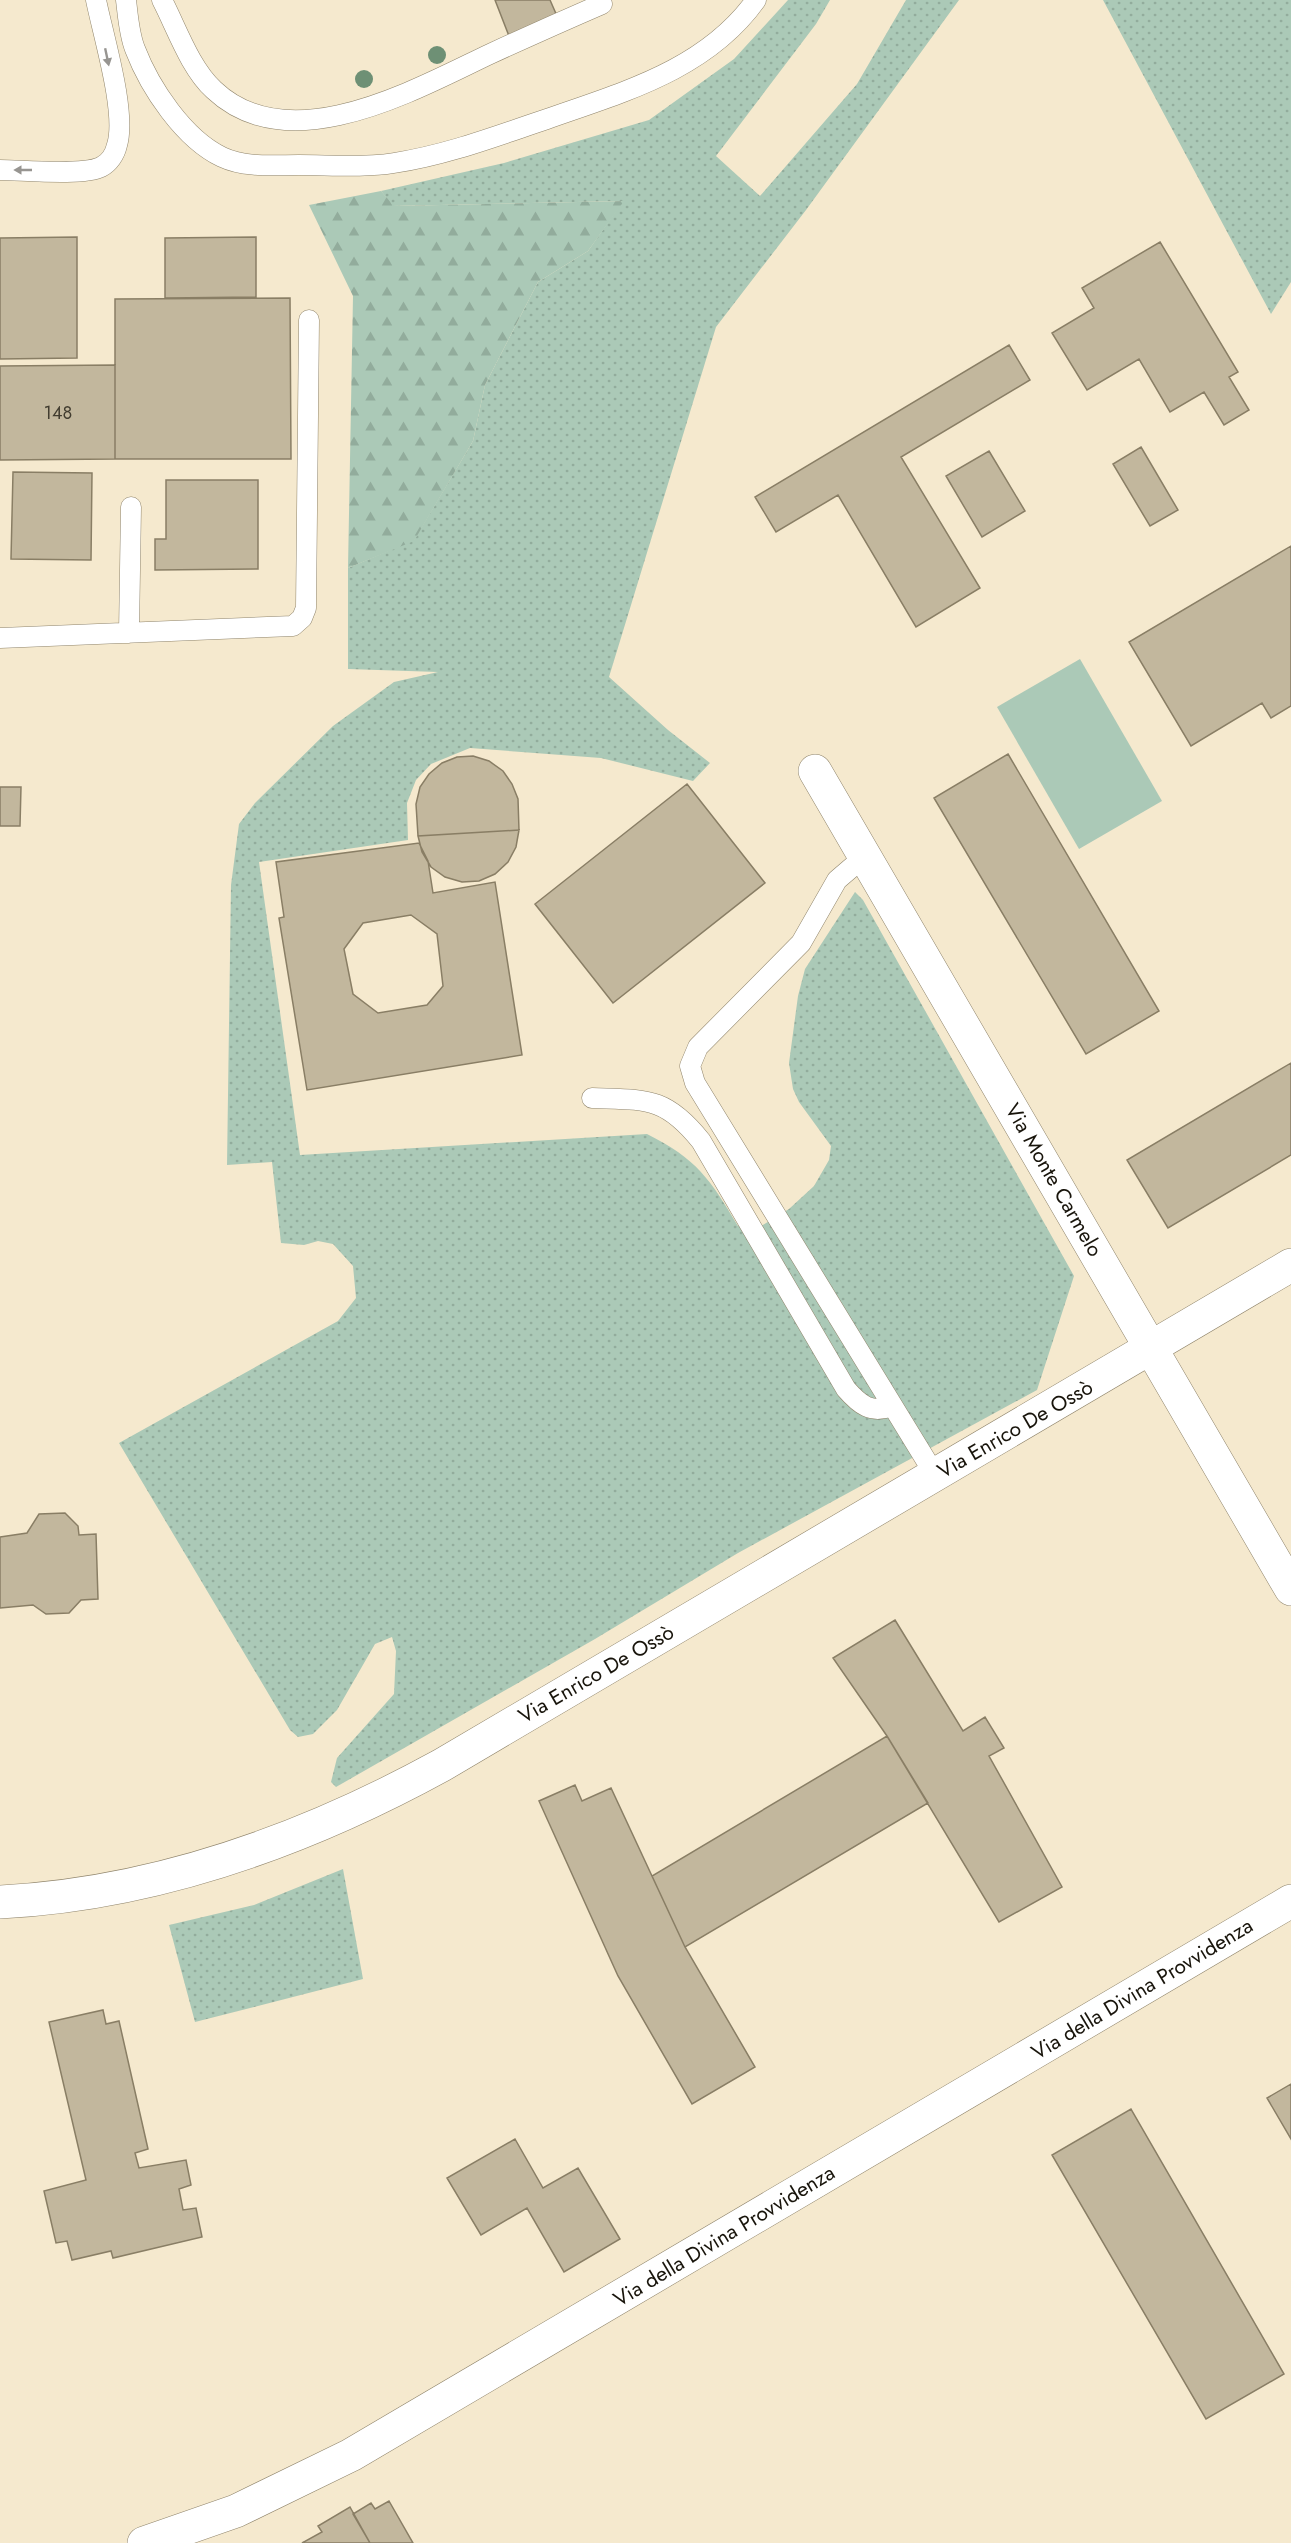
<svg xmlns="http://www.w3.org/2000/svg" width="1291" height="2543" viewBox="0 0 1291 2543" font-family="Jost,sans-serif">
  <defs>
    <pattern id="grass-dots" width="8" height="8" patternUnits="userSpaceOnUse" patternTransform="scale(1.5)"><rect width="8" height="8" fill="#abc9b7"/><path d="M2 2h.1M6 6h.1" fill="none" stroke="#92ac9c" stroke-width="1.8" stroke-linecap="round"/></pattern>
    <pattern id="forest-firs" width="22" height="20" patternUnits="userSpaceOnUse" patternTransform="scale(1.5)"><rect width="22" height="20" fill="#abc9b7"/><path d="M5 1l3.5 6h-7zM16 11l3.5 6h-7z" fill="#92ac9c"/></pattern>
  </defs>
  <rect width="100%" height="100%" fill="#f5e9ce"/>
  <path fill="url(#grass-dots)" d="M788,0H830L816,24L716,156L760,196L857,84L906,0H959L806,210L716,327L609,677L668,730L710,763L693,781L601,758L470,748L431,764L416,780L407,803L408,840L259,862L300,1155L647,1134C697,1159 710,1179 738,1226H761L789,1209L814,1186L829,1160L831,1146L799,1102L793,1089L789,1063L798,996L805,969L855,892L863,900L1074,1276L1037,1390L738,1553L595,1639L336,1787L331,1782L337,1758L394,1694L396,1651L392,1637L375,1644L337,1710L313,1734L298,1737L290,1730L119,1443L338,1321L356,1298L353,1266L333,1244L318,1241L304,1245L281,1243L272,1162L227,1165L231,885L239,824L255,803L333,726L394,682L438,672L348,669V568L414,540L473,441L485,385L538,282L588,251L623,201L393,206L381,191L504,163L649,120L734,59Z
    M1103,0H1291V282L1271,314Z
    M343,1869L363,1979L195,2022L169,1925L254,1905Z"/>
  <path fill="url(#forest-firs)" d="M381,191L394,206L624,201L588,251L538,282L485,385L473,441L414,541L348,568L353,296L309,205Z"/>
  <path fill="#abc9b7" d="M1080,659L1162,801L1079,849L997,707Z"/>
  <path fill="#c2b79d" stroke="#897e65" stroke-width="1.5" fill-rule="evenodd" d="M495,0H550L557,16L509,36Z
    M77,237V358L0,359V238Z
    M256,237V297L165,298V238Z
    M1160,242L1238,372L1229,377L1249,410L1224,425L1204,392L1170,412L1139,359L1087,390L1052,333L1094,308L1082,288Z
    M290,298L291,459H115V299Z
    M1009,345L1030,380L901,457L980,588L916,627L838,495L776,532L755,497Z
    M115,365V459L0,460V366Z
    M1141,447L1178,510L1150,526L1113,464Z
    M989,451L1025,511L982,537L946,476Z
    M13,472L92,473L91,560L11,559Z
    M166,480H258V569L155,570V539H166Z
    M1291,546V706L1271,718L1262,703L1191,746L1129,642Z
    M1008,754L1159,1011L1086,1054L934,798Z
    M473,756L489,761L503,771L512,784L518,799L519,830L418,836L416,804L420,787L429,774L442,763L457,757Z
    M687,784L765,883L613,1003L535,904Z
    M0,787H21L20,826H0Z
    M519,830L516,847L508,862L495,874L479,881L462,882L445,877L431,867L422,852L418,836Z
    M419,843L428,861L433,893L495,882L522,1055L307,1090L279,918L284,917L276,862ZM411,915L437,934L443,986L427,1005L378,1013L353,994L344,949L363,923Z
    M1291,1063V1155L1168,1228L1127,1160Z
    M65,1513L78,1526L79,1535L96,1534L98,1599L81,1600L69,1613L46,1614L33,1605L0,1608V1537L27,1533L39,1514Z
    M895,1620L963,1731L985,1717L1004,1748L989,1756L1062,1887L999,1922L887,1736L833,1658Z
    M887,1736L928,1803L685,1947L652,1876Z
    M575,1785L582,1801L611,1788L685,1947L755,2067L692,2104L618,1976L539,1801Z
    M103,2010L106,2024L119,2021L148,2149L135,2153L139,2168L186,2160L191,2185L179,2189L183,2210L196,2208L202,2237L113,2258L111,2251L72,2260L67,2241L56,2243L44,2191L86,2180L49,2022Z
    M1291,2084V2139L1267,2098Z
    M1131,2109L1284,2374L1206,2419L1052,2155Z
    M515,2139L543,2188L578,2168L620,2239L564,2272L527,2208L481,2235L447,2178Z
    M389,2501L413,2543H370L353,2514L371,2503L375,2509Z
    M350,2507L370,2543H302L322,2532L318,2526Z"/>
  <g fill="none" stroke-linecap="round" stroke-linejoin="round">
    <defs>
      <path id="lane" d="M126,0C128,16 129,34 135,49C150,88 184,139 222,157C245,168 274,165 299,165C330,165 363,168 394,163C447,155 496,136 547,119C623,92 706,70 756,0
        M162,0C177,29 190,68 214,90C289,161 414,90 490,54C527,37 565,20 602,4
        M0,170C22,170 83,176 101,167C109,163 115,154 117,145C127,113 103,35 96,0
        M129,633L131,507
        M0,638L293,626L302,618L306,608L309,320
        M865,856L837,880L801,943L698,1047L690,1066L695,1083L935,1475
        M592,1098C646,1100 665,1096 701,1141L846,1389C860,1405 871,1414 892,1406"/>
      <path id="street" d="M815,771L1291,1589
        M0,1902C155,1894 307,1839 442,1765L1291,1265
        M144,2543L236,2511L351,2455L1291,1901"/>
    </defs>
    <use href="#lane" stroke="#90856c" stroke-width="21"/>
    <use href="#street" stroke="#90856c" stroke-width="34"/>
    <use href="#lane" stroke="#fff" stroke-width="20"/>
    <use href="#street" stroke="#fff" stroke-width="33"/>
  </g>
  <g fill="#6e9075">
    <circle cx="437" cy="55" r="9"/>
    <circle cx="364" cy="79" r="9"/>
  </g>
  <defs><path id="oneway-solid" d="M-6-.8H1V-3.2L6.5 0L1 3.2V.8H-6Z" transform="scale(1.5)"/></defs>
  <g fill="#979591">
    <use href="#oneway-solid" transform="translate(107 57) rotate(78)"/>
    <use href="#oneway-solid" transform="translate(23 170) rotate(-180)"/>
  </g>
  <g text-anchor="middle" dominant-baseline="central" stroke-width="5" stroke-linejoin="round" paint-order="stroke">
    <g font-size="18" fill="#423d30">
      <text x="58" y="413">148</text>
    </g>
    <g font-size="21" fill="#18140b" stroke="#fff">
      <text transform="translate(1054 1180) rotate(60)">Via Monte Carmelo</text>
      <text transform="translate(1015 1429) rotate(-30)">Via Enrico De Ossò</text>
      <text transform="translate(596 1674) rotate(-30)">Via Enrico De Ossò</text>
      <text transform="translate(1142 1989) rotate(-31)">Via della Divina Provvidenza</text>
      <text transform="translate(724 2236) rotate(-31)">Via della Divina Provvidenza</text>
    </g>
  </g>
</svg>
